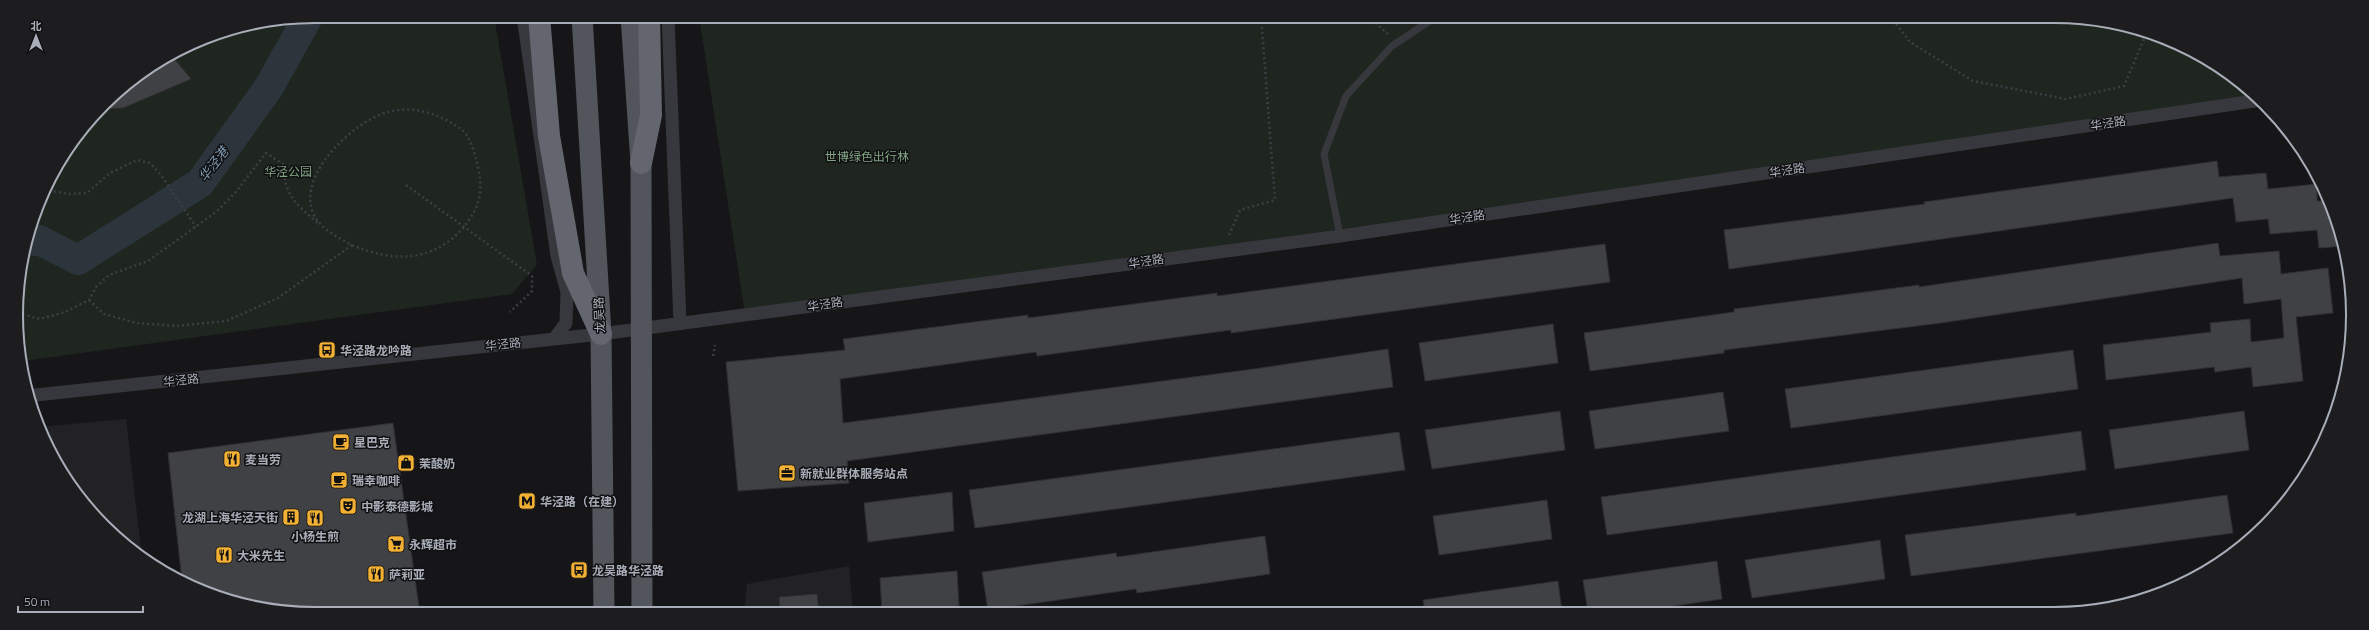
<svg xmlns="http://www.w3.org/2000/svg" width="2369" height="630" viewBox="0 0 2369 630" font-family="'Titillium Web','Noto Sans SC',sans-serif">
  <rect width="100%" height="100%" fill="#161618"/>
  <path fill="#222225" d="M126,419L142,557L78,497L47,447L39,427Z
    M849,566L853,613H744L747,584Z"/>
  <path fill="#1e261f" d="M315,16H494L537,265L512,294L23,361L17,295L26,237L47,183L78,133L118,90L201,39L257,22Z
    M699,16H2054L2112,22L2168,39L2220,66L2259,98L745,314Z"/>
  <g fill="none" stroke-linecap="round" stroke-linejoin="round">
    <path stroke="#2c353c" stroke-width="30" d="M26,242L39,240L78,260L200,183L269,87L308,17"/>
  </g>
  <path fill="#404145" stroke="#303034" d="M172,56L191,79L123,108L100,109L118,90Z
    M2217,161L2219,177L2266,173L2268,189L2317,184V201H2330L2344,246L2319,248L2317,230L2270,234L2268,219L2236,222L2233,198L1729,269L1724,230L1925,204L1924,202Z
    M2218,243L2220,256L2279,251L2281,274L2328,268L2333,313L2296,317L2303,381L2253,387L2251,367L2215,372L2214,367L2106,380L2103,345L2211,332L2210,323L2250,319L2251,342L2284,338L2281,299L2244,304L2242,278L1941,323L1724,350V353L1590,371L1584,333L1734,312V309L1919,285V287Z
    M1605,244L1610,282L1231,333V330L1037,356L1036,352L840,379L843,423L1254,369L1388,349L1393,387L847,461L849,483L738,491L726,362L845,350L843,339L1028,315V318L1217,293V296Z
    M1553,324L1558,363L1425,381L1419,343Z
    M2073,350L2078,389L1791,428L1785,389Z
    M1723,392L1729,431L1595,449L1589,411Z
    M1560,411L1565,450L1432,469L1425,430Z
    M2244,411L2249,450L2115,469L2109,430Z
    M393,423L420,614H315L257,608L201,591L182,581L168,453Z
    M2081,431L2086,470L1607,535L1601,497Z
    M1399,432L1405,470L975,528L969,490Z
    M952,492L954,531L868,542L864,503Z
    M2227,495L2233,533L1911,576L1905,535L2076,513V516Z
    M1547,500L1552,539L1439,555L1433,516Z
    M1265,536L1270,574L1137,593L1136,589L988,610L982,572L1116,553L1117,557Z
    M1880,540L1885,579L1752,598L1745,560Z
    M1717,561L1722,599L1633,612H1588L1583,580Z
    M957,571L959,606L882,613L880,578Z
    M1558,581L1562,612H1425L1423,600Z
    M817,594L819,613H780L779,597Z"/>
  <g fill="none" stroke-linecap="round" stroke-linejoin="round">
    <path stroke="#3d3f44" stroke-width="2.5" stroke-dasharray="2 3" stroke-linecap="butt" d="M1368,16L1389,35
      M1890,16L1910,42L1973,81L2066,99L2124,86L2147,32
      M406,185L532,276V291L510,312
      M44,190L70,194L87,193L110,173L137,160L150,163L161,175L196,227
      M1229,235L1240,210L1275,200L1261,16
      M89,300L104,314L136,323L177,326L226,321L278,298L352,245C337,237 320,229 313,213C297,174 354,121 388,112C415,105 440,114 462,130C469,135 474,151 476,159C484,187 482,206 462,229C432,263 391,262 352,245
      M18,313L40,319L65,312L89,300L96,287L109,275L148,261L216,212L235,193L266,153L283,164C285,197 295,203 319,224
      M713,356L715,345"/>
    <path stroke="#37383d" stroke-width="7" d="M1340,236L1324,154L1346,96L1392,46L1437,16"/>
    <path stroke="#37383d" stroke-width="13" d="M523,16L557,256L567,292L566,323L554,339
      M668,16L680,323
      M27,396L601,334L1340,236L2261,100"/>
    <path stroke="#53555c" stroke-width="21" d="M582,16L601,334L604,614
      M631,16L641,163L642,614"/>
    <path stroke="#63666e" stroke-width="22" d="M539,16L549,136L573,273L601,334
      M641,163L651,115L649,16"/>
  </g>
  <defs>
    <symbol id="bus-square" viewBox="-11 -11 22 22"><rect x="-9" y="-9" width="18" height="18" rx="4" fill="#f2b134" stroke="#111113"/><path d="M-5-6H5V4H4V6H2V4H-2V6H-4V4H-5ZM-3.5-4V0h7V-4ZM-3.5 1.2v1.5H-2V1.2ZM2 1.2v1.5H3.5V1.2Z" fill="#111"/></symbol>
    <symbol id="cafe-square" viewBox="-11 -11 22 22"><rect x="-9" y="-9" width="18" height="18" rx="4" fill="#f2b134" stroke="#111113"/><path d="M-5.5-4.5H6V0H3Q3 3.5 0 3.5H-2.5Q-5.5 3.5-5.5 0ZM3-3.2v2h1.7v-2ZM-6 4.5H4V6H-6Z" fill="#111"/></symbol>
    <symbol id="restaurant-square" viewBox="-11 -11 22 22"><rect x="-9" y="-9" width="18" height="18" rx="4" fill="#f2b134" stroke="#111113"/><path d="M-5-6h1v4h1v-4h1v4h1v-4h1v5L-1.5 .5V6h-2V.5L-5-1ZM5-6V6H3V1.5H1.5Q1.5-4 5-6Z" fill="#111"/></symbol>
    <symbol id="shop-square" viewBox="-11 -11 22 22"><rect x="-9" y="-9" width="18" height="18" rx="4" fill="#f2b134" stroke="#111113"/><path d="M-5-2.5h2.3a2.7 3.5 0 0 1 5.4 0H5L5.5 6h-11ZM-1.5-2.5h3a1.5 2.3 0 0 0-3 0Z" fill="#111"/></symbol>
    <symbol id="office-square" viewBox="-11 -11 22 22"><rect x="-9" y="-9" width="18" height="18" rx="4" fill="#f2b134" stroke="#111113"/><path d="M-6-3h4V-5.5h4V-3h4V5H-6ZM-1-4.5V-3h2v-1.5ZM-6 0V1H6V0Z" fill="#111"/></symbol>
    <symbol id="metro-square" viewBox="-11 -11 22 22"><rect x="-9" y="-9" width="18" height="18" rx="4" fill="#f2b134" stroke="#111113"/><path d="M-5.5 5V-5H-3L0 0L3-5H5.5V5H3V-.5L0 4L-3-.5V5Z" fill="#111"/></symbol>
    <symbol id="theatre-square" viewBox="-11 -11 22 22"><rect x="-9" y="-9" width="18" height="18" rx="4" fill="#f2b134" stroke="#111113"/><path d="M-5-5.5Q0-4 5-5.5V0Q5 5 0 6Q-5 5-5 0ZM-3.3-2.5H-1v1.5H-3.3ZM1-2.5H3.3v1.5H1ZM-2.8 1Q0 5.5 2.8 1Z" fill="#111"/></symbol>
    <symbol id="building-square" viewBox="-11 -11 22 22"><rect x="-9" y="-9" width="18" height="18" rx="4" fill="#f2b134" stroke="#111113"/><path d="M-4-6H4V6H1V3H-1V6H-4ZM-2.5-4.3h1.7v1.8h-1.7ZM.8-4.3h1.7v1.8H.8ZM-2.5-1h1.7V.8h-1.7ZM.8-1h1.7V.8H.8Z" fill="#111"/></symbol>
    <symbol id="supermarket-square" viewBox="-11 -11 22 22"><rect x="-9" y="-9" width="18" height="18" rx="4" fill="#f2b134" stroke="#111113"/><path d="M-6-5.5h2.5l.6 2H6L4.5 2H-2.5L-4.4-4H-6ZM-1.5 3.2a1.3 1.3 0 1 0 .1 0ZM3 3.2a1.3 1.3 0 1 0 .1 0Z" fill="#111"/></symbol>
  </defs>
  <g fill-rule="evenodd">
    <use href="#bus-square" x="317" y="340" width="20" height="20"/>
    <use href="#cafe-square" x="331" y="432" width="20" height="20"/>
    <use href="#restaurant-square" x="222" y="449" width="20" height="20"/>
    <use href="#shop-square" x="396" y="453" width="20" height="20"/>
    <use href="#office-square" x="777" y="463" width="20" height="20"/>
    <use href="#cafe-square" x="329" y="470" width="20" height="20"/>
    <use href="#metro-square" x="517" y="491" width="20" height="20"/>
    <use href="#theatre-square" x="338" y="496" width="20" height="20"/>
    <use href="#building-square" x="281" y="507" width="20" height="20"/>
    <use href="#restaurant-square" x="305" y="508" width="20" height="20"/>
    <use href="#supermarket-square" x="386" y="534" width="20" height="20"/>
    <use href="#restaurant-square" x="214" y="545" width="20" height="20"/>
    <use href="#bus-square" x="569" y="560" width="20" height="20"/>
    <use href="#restaurant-square" x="366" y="564" width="20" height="20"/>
  </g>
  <g text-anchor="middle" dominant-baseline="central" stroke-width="3" stroke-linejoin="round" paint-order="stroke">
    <g font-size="12" fill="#a8adb8" stroke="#111113">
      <text transform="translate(2108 123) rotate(-8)">华泾路</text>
      <text transform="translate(1787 170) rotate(-8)">华泾路</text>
      <text transform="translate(1467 217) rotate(-8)">华泾路</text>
      <text transform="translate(1146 261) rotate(-8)">华泾路</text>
      <text transform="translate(825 304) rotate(-8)">华泾路</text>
      <text transform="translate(599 315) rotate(-93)">龙吴路</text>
      <text transform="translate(503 344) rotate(-6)">华泾路</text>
      <text transform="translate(181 380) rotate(-6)">华泾路</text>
    </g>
    <g font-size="12" fill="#7fa381" stroke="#111113">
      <text x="867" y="156">世博绿色出行林</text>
      <text x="288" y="171">华泾公园</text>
    </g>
    <g font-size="12" font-weight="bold" fill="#a8adb8" stroke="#111113" text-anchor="start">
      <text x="340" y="350">华泾路龙吟路</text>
      <text x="354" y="442">星巴克</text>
      <text x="245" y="459">麦当劳</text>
      <text x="419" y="463">茉酸奶</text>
      <text x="800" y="473">新就业群体服务站点</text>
      <text x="352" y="480">瑞幸咖啡</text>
      <text x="540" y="501">华泾路（在建）</text>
      <text x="361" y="506">中影泰德影城</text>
      <text x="278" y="517" text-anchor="end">龙湖上海华泾天街</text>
      <text x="315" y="536" text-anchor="middle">小杨生煎</text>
      <text x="409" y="544">永辉超市</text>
      <text x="237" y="555">大米先生</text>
      <text x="592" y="570">龙吴路华泾路</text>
      <text x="389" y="574">萨莉亚</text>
    </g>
    <g font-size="13" font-style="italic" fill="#7f9bb3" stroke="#111113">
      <text transform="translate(213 164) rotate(-52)">华泾港</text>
    </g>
  </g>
  <path d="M0 0H2369V630H0ZM315 23H2054A292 292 0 0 1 2346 315V315A292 292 0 0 1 2054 607H315A292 292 0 0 1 23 315V315A292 292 0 0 1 315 23Z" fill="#1d1d20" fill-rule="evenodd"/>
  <path fill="none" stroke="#a8adb8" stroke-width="2" d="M315 23H2054A292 292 0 0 1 2346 315V315A292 292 0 0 1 2054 607H315A292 292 0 0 1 23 315V315A292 292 0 0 1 315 23Z"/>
  <g transform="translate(36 36)" stroke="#111113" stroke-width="3" paint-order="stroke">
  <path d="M0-3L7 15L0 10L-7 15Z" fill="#a8adb8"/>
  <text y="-6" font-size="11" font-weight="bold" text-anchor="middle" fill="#a8adb8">北</text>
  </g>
  <path d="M18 606v6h125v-6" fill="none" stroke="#a8adb8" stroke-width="2"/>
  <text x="24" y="606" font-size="12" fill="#a8adb8" stroke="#111113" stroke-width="3" paint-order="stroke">50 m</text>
</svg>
